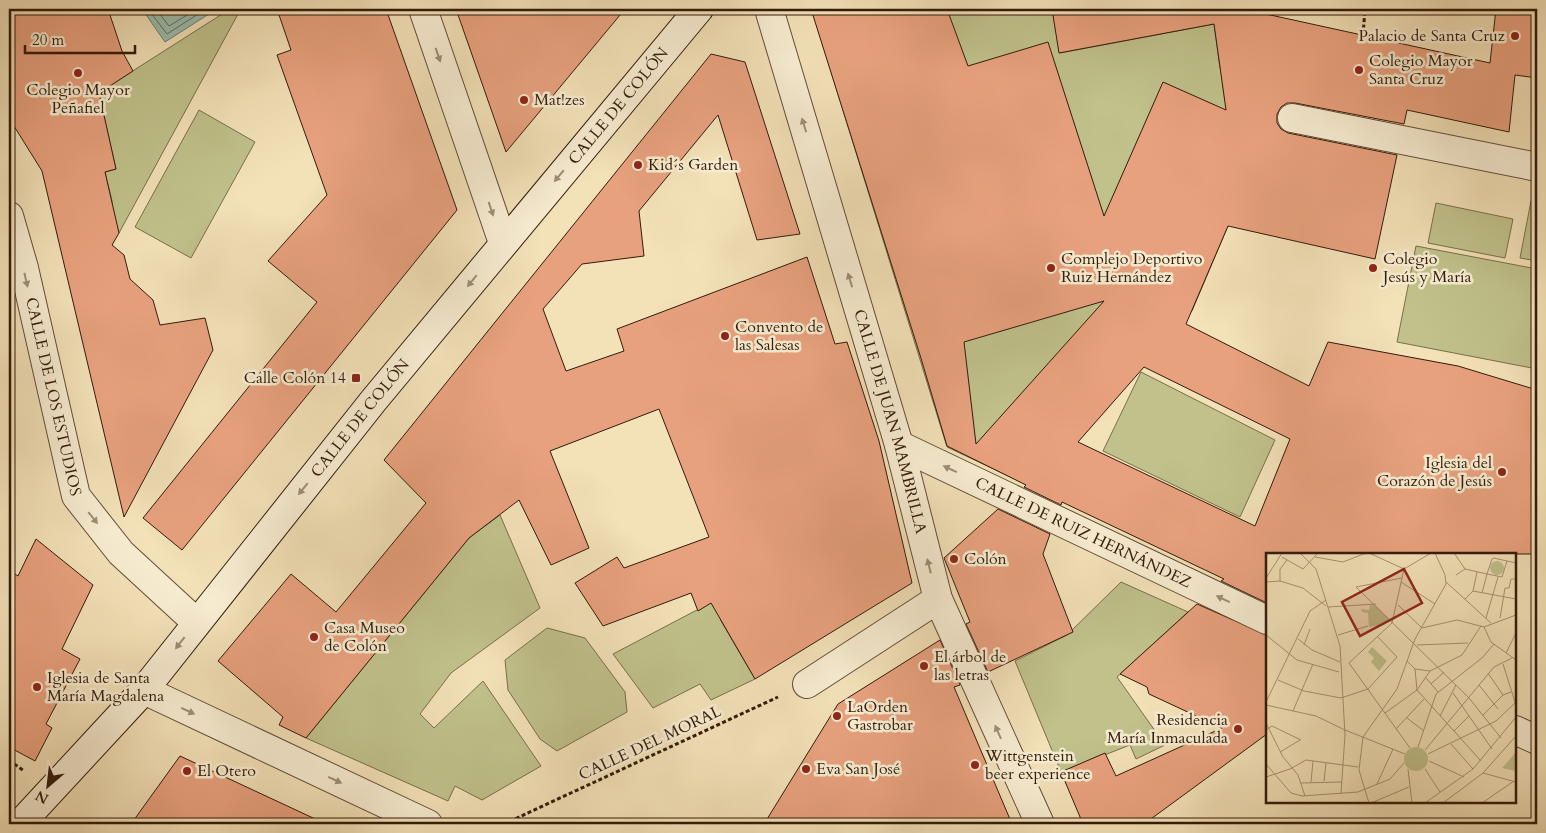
<svg xmlns="http://www.w3.org/2000/svg" width="1546" height="833" viewBox="0 0 1546 833" font-family="Cardo,serif">
  <rect width="100%" height="100%" fill="#f3e1b8"/>
  <filter id="stains"><feTurbulence type="fractalNoise" baseFrequency=".004" numOctaves="4"/><feColorMatrix values="0 0 0 0 .2 0 0 0 0 .09 0 0 0 0 .02 0 0 0 .5 -.17"/></filter>
  <radialGradient id="worn" r=".72"><stop offset=".6" stop-color="#630" stop-opacity="0"/><stop offset="1" stop-color="#630" stop-opacity=".3"/></radialGradient>
  <path fill="#c0c18b" stroke="#796e4a" d="M230,9L238,14L119,233L111,227L112,201L105,172L116,169L100,99L84,102Z
    M859,9H1052L1060,53L1214,24L1220,68L1288,84L1192,311L1036,489L947,447L816,23Z
    M199,110L255,142L191,258L135,227Z
    M1531,201L1537,203V261L1520,258Z
    M1436,203L1513,219L1505,258L1428,243Z
    M1416,246L1537,269V369L1397,342Z
    M1141,372L1275,440L1240,517L1103,451Z
    M500,515L540,608L451,673L420,714L434,728L483,681L541,766L482,800L455,786L448,801L306,738L469,538Z
    M1121,582L1188,612L1117,677L1165,745L1136,759L1130,745L1061,772L1015,661L1067,635Z
    M716,600L721,621L755,679L711,700L700,684L653,708L613,654Z
    M547,628L585,638L625,692L627,712L557,751L540,739L508,690L505,660Z"/>
  <path fill="#9bbeb0" stroke="#717d6e" d="M142,9H210L212,12L165,42Z"/>
  <g fill="none" stroke-linecap="round" stroke-linejoin="round">
    <path stroke="#666c5d" stroke-width="1" d="M148,9L167,34L206,9
      M156,9L169,26L197,9"/>
  </g>
  <path fill="#e8a17e" stroke="#321b0a" fill-rule="evenodd" d="M9,9H108L122,51L133,71L99,93L116,169L105,172L119,233L112,245L124,255L130,279L153,300L160,325L205,318L213,350L124,517L42,171L9,118Z
    M277,9H386L457,210L182,550L143,518L317,302L268,261L327,195L277,55L291,50Z
    M456,9H625L506,152Z
    M811,9H947L968,66L1048,42L1104,216L1163,82L1226,110L1214,24L1059,53L1052,9H1243L1490,63L1496,9H1537V78L1515,75L1509,132L1407,110L1404,124L1295,103H1287L1281,107L1277,114V123L1281,129L1288,133L1397,155L1375,259L1228,226L1186,324L1309,386L1328,342L1458,366L1537,390V554H1267V603L1221,581L1224,579L1062,502L1061,505L1024,487L1026,485L947,446L920,355ZM1104,301L976,444L964,342ZM1144,367L1290,439L1255,526L1078,442Z
    M711,54L745,62L800,234L757,240L718,115L639,211L644,256L582,264L543,309L566,371L624,351L617,329L807,257L835,344L847,342L879,441L912,583L755,679L711,603L698,611L691,593L603,626L575,583L617,557L624,568L709,537L659,409L550,451L589,548L551,565L519,500L469,538L306,738L279,725L283,717L218,661L291,574L336,612L426,503L384,460Z
    M998,509L1050,534L1043,554L1073,632L988,672L966,624L970,622L944,558Z
    M36,539L93,585L62,649L80,659L46,724L52,728L35,761L9,747V570L18,576Z
    M1197,604L1267,635V734L1144,824H1083L1061,772L1105,753L1116,776L1222,728L1149,694L1147,687L1120,674Z
    M940,640L960,685L954,687L1012,824H764L838,704Z
    M180,756L326,824H131Z"/>
  <g fill="none" stroke-linecap="round" stroke-linejoin="round">
    <defs>
      <g id="street">
        <path d="M423,9L503,243"/>
        <path id="s1" d="M769,9L899,445L938,599L1040,824"/>
        <path d="M1292,118L1537,167"/>
        <path id="s2" d="M9,216L24,268L76,496L121,553L196,622"/>
        <path id="s3" d="M899,445L1267,620"/>
        <path d="M807,684L938,599"/>
        <path d="M144,690L428,824"/>
        <path d="M1515,730L1537,740"/>
      </g>
      <g id="secondary">
        <path id="s4" d="M20,824L144,690L374,400L699,9"/>
      </g>
    </defs>
    <use href="#street" stroke="#624c36" stroke-width="30"/>
    <use href="#secondary" stroke="#321b0a" stroke-width="30"/>
    <path stroke="#321b0a" stroke-width="3" stroke-dasharray="4 2.5" stroke-linecap="butt" d="M1363,35L1365,9
      M9,760L24,771
      M504,824L778,697"/>
    <use href="#street" stroke="#f7ecd1" stroke-width="28"/>
    <use href="#secondary" stroke="#f7ecd1" stroke-width="28"/>
  </g>
  <defs><path id="oneway-solid" d="M-6-.8H1V-3.2L6.5 0L1 3.2V.8H-6Z" transform="scale(1.25)"/></defs>
  <g fill="#9e8e77">
    <use href="#oneway-solid" transform="translate(438 55) rotate(71)"/>
    <use href="#oneway-solid" transform="translate(804 125) rotate(-107)"/>
    <use href="#oneway-solid" transform="translate(559 176) rotate(130)"/>
    <use href="#oneway-solid" transform="translate(491 209) rotate(71)"/>
    <use href="#oneway-solid" transform="translate(26 280) rotate(77)"/>
    <use href="#oneway-solid" transform="translate(850 280) rotate(-107)"/>
    <use href="#oneway-solid" transform="translate(472 281) rotate(129)"/>
    <use href="#oneway-solid" transform="translate(950 469) rotate(-155)"/>
    <use href="#oneway-solid" transform="translate(303 489) rotate(129)"/>
    <use href="#oneway-solid" transform="translate(93 518) rotate(51)"/>
    <use href="#oneway-solid" transform="translate(929 566) rotate(-104)"/>
    <use href="#oneway-solid" transform="translate(1223 599) rotate(-155)"/>
    <use href="#oneway-solid" transform="translate(180 643) rotate(128)"/>
    <use href="#oneway-solid" transform="translate(188 711) rotate(25)"/>
    <use href="#oneway-solid" transform="translate(998 732) rotate(-114)"/>
    <use href="#oneway-solid" transform="translate(335 780) rotate(25)"/>
  </g>
  <g fill="#8f2418" stroke="#f7ecd1" stroke-width="2">
    <circle cx="1515" cy="36" r="5"/>
    <circle cx="1359" cy="70" r="5"/>
    <circle cx="78" cy="73" r="5"/>
    <circle cx="524" cy="100" r="5"/>
    <circle cx="638" cy="165" r="5"/>
    <circle cx="1051" cy="268" r="5"/>
    <circle cx="1373" cy="268" r="5"/>
    <circle cx="725" cy="336" r="5"/>
    <rect x="351" y="373" width="10" height="10" rx="2.5"/>
    <circle cx="1502" cy="472" r="5"/>
    <circle cx="954" cy="559" r="5"/>
    <circle cx="314" cy="637" r="5"/>
    <circle cx="924" cy="666" r="5"/>
    <circle cx="37" cy="687" r="5"/>
    <circle cx="837" cy="716" r="5"/>
    <circle cx="1238" cy="729" r="5"/>
    <circle cx="975" cy="765" r="5"/>
    <circle cx="806" cy="769" r="5"/>
    <circle cx="187" cy="771" r="5"/>
  </g>
  <g text-anchor="middle" dominant-baseline="central" stroke-width="5" stroke-linejoin="round" paint-order="stroke">
    <g font-size="16" fill="#321b0a" stroke="#f7ecd1" text-anchor="start">
      <text x="1505" y="36" text-anchor="end">Palacio de Santa Cruz</text>
      <text x="1369" y="61">Colegio Mayor<tspan x="1369" dy="18">Santa Cruz</tspan></text>
      <text x="78" y="90" text-anchor="middle">Colegio Mayor<tspan x="78" dy="18">Peñafiel</tspan></text>
      <text x="534" y="100">Mat!zes</text>
      <text x="648" y="165">Kid´s Garden</text>
      <text x="1061" y="259">Complejo Deportivo<tspan x="1061" dy="18">Ruiz Hernández</tspan></text>
      <text x="1383" y="259">Colegio<tspan x="1383" dy="18">Jesús y María</tspan></text>
      <text x="735" y="327">Convento de<tspan x="735" dy="18">las Salesas</tspan></text>
      <text x="346" y="378" text-anchor="end">Calle Colón 14</text>
      <text x="1492" y="463" text-anchor="end">Iglesia del<tspan x="1492" dy="18">Corazón de Jesús</tspan></text>
      <text x="964" y="559">Colón</text>
      <text x="324" y="628">Casa Museo<tspan x="324" dy="18">de Colón</tspan></text>
      <text x="934" y="657">El árbol de<tspan x="934" dy="18">las letras</tspan></text>
      <text x="47" y="678">Iglesia de Santa<tspan x="47" dy="18">María Magdalena</tspan></text>
      <text x="847" y="707">LaOrden<tspan x="847" dy="18">Gastrobar</tspan></text>
      <text x="1228" y="720" text-anchor="end">Residencia<tspan x="1228" dy="18">María Inmaculada</tspan></text>
      <text x="985" y="756">Wittgenstein<tspan x="985" dy="18">beer experience</tspan></text>
      <text x="816" y="769">Eva San José</text>
      <text x="197" y="771">El Otero</text>
    </g>
    <g font-size="16" fill="#321b0a" stroke="#f7ecd1">
      <text stroke="none"><textPath href="#s4" startOffset="935">CALLE DE COLÓN</textPath></text>
      <text stroke="none"><textPath href="#s2" startOffset="186">CALLE DE LOS ESTUDIOS</textPath></text>
      <text stroke="none"><textPath href="#s4" startOffset="530">CALLE DE COLÓN</textPath></text>
      <text stroke="none"><textPath href="#s1" startOffset="430">CALLE DE JUAN MAMBRILLA</textPath></text>
      <text stroke="none"><textPath href="#s3" startOffset="204">CALLE DE RUIZ HERNÁNDEZ</textPath></text>
      <text transform="translate(650 743) rotate(-25)">CALLE DEL MORAL</text>
    </g>
  </g>
  <g transform="translate(1266 553)">
    <rect width="250" height="250" fill="#f3e1b8"/>
    <path d="M224 15a7 7 0 1 1 14 0a7 7 0 1 1-14 0ZM104,52H109L123,66L118,72L103,74L102,60L96,59L95,56L103,57ZM106,94L121,108L113,118L105,109L108,105L102,99ZM138 206a12 12 0 1 1 24 0a12 12 0 1 1-24 0ZM249,200L250,218L236,215L239,212Z" fill="#c0c18b"/>
    <path fill="none" stroke="#a69272" stroke-width="1" d="M34,0L50,16L74,93L79,182L75,240M103,0L138,16L165,0M188,0L199,16M16,4L37,16L52,0M49,4L77,9L100,0M241,8L236,24L221,21L226,6L228,5L232,6L250,10M190,22L199,16L221,21L216,40M0,25L16,0M136,25L90,34L203,145L235,185M14,28V16L21,7M0,29L14,28L37,35L60,53M135,29L169,51M180,29L225,70M207,38L250,46M199,46L207,38L211,19M132,52L156,75M62,54L110,51M220,65L232,24M234,65L239,35H243L245,26H250M218,74L225,89L250,107M156,75L191,67L218,74L250,62M0,82L31,107L73,119M72,82L102,73M32,86L46,97L74,109M38,92L44,76M151,92L202,90M240,100L250,80M141,108L149,116L151,137L215,208M83,110L126,70L138,16M83,110L144,195M237,111L250,152M149,116L164,118M222,120L237,142M160,125L172,139M12,127L38,138L75,145L102,136L131,104L112,84M165,131L178,119M213,132L232,156M187,140L226,196M0,149L44,58L60,47M0,152L50,163L79,177L139,201M27,158L47,111M119,160L151,137L164,118L196,102L215,73M217,162L237,142L245,139M174,163L190,132M141,165L158,178M0,170L17,204L32,222L39,243M130,176L158,146M0,177L6,173L35,187M188,178L203,163M185,191L207,216M152,194L170,141L216,105L228,91M159,197L228,114L246,105M14,199L34,187M162,201L230,168L249,150M163,208L198,224M0,211L25,240L36,243L92,239L124,226L138,210M142,216L146,250M159,216L174,239M217,220L250,229M0,224L24,216L40,207L92,214M58,228L60,210M45,229L47,208M35,230L76,229M111,231L127,196M103,250L93,217L97,184L131,136L149,86L180,31L179,22L169,0M105,250L143,234M159,250L207,216L250,164M177,250L217,220L250,183M216,250L248,228"/>
    <path fill="#8f2418" fill-opacity="0.15" stroke="#8f2418" stroke-width="2.5" d="M138,16L156,50L94,83L76,49Z"/>
    <rect width="250" height="250" fill="none" stroke="#321b0a" stroke-width="2.5"/>
  </g>
  <rect width="1546" height="833" fill="none" stroke="#f3e1b8" stroke-width="30"/>
  <rect x="10" y="10" width="1526" height="813" fill="none" stroke="#321b0a" stroke-width="2.5"/>
  <rect x="15" y="15" width="1516" height="803" fill="none" stroke="#321b0a"/>
  <g transform="translate(48 786) rotate(208)" stroke="#f7ecd1" stroke-width="4" paint-order="stroke">
  <path d="M0-4L9 19L0 12L-9 19Z" fill="#321b0a"/>
  <text y="-8" font-size="14" font-weight="bold" text-anchor="middle" fill="#321b0a">N</text>
  </g>
  <path d="M25 45v8h110v-8" fill="none" stroke="#321b0a" stroke-width="2.5"/>
  <text x="32" y="45" font-size="15" fill="#321b0a" stroke="#f7ecd1" stroke-width="4" paint-order="stroke">20 m</text>
  <rect width="100%" height="100%" filter="url(#stains)"/>
  <rect width="100%" height="100%" fill="url(#worn)"/>
</svg>
